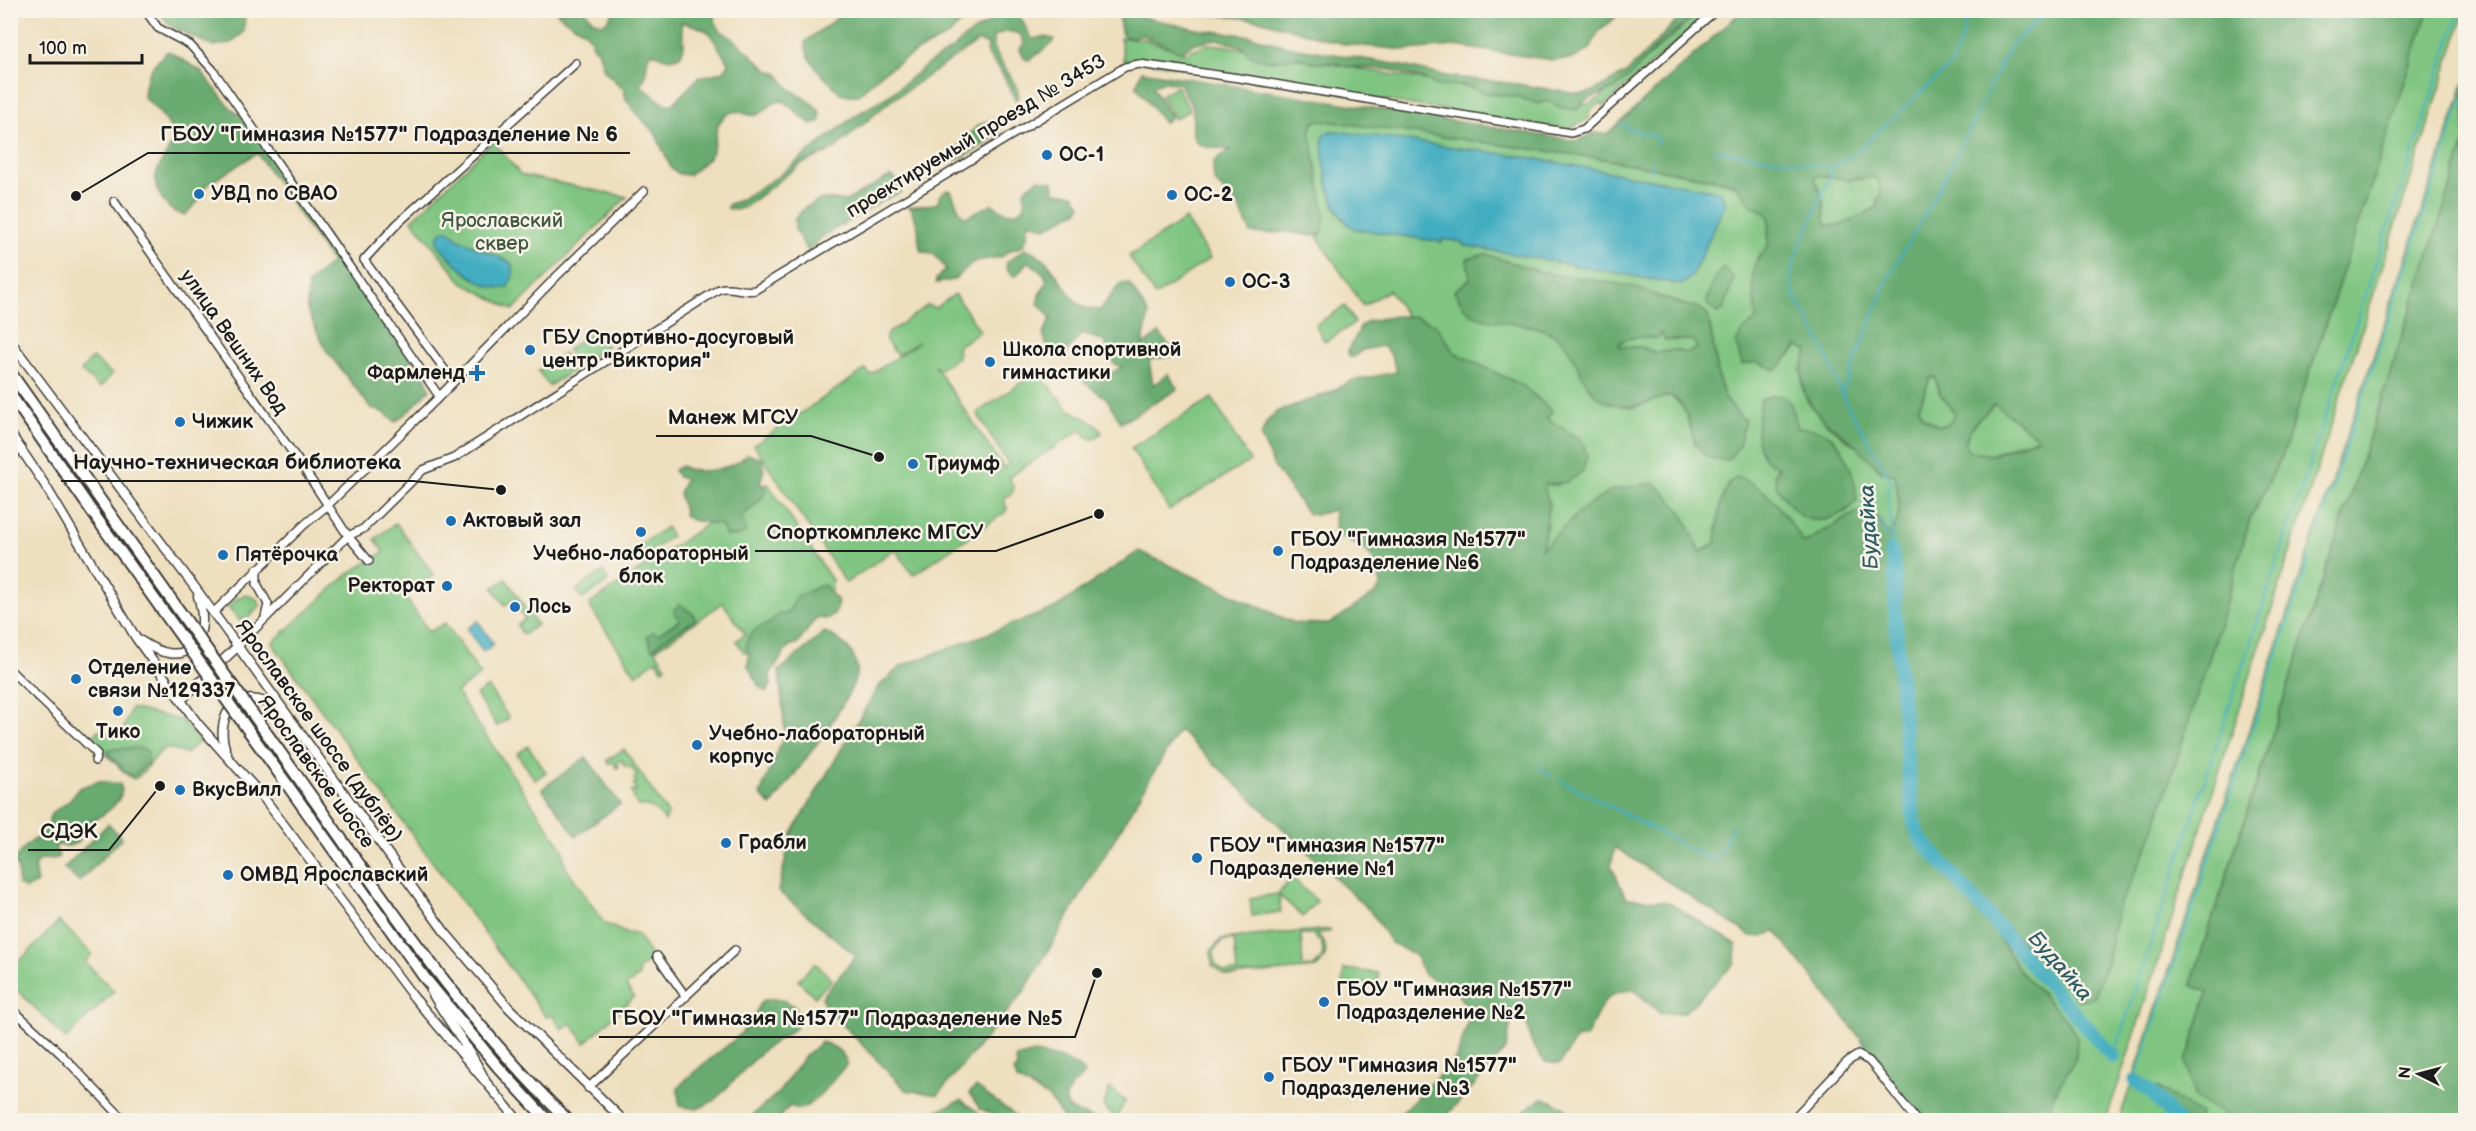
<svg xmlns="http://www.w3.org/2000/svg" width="2476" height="1131" viewBox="0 0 2476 1131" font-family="'Balsamiq Sans',sans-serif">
  <rect width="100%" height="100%" fill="#f7f3e8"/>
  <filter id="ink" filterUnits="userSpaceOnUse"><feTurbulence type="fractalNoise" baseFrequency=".0167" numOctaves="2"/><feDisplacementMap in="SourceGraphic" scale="12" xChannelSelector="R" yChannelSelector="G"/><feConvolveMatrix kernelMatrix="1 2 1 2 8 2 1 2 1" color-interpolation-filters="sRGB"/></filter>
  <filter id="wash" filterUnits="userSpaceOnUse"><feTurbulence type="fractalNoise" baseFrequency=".008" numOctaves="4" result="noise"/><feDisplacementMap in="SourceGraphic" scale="24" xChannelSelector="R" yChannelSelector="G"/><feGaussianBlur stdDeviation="1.35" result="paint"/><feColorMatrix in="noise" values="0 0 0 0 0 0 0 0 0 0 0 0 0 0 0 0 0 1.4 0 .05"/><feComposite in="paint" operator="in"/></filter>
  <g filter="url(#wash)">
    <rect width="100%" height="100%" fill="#eedfbf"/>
    <path fill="#7fc581" stroke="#4e704e" stroke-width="1.5" fill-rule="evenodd" d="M1702,11H1711L1604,106L1600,103L1588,112L1590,118L1571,128L1561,129L1136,60L1124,61L1120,38L1143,39L1186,53L1206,44L1221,45L1576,106L1589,104L1600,98Z
      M2428,11H2465L2124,1067L2106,1120H2046L2054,1094L2076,1058L2069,1023L2019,970L1977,901L2039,957L2079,1000L2107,962L2118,907L2150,842L2218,631L2250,519L2283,454Z
      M2465,81V143L2191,984L2208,991L2186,1062L2195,1098L2235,1120H2197L2199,1115L2157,1087C2156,1101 2159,1111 2170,1120H2119Z
      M1176,86L1190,110L1175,119L1161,95Z
      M1319,120L1598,158L1730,183C1744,190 1743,197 1752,205C1759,210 1763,209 1769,217L1768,246L1757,258L1756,320L1744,330L1742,364L1757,362L1776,370L1799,346L1808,351C1802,366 1799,381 1805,396C1815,422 1872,457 1895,475C1898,493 1904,519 1890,533L1857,512L1804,543L1794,528L1729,483L1719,512L1716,543L1701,552L1681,511L1583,509L1541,549L1547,523L1543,485H1558L1546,419L1552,411L1523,386L1455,353L1436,325L1416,317L1406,316L1389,290L1363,306L1317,236L1322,233L1310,131L1313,123ZM1330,131L1519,156L1718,191L1722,194L1725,204L1692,276L1682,285L1464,245V242L1443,239L1442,242L1355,229C1328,215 1325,170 1322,142ZM1485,254C1504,260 1524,268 1543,272C1595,282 1662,291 1708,315L1719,380L1725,398L1743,419L1695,445C1690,427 1688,405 1669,395L1633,408L1590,390C1583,376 1577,356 1567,345C1536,314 1488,329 1467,310C1462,305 1458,297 1454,291L1470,279ZM1795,416L1796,428C1844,429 1844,462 1857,500L1847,511L1823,520H1810L1799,514L1774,476Z
      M493,141L521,175L627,197L513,310L463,283L412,220Z
      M1818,175L1849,180L1873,177L1879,180L1881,196L1878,207L1841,225H1826L1823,201L1815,178Z
      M1185,219L1210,258L1155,296L1129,256Z
      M955,294L980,331L957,347L958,357L939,370L934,365L1004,468L1009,465L977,413L1031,376H1041L1068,409L1096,424L1102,433L1093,439L1089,438L1080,430L1009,477L1014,488L1012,493L1004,499L1007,509L1004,513L913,575L895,549L846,583L754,445L866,369L870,375L919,342L897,355L886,341V335L928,305L935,308Z
      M1345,306L1355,323L1325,342L1315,325Z
      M595,330L607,346L579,366L567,350Z
      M1662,333L1668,340H1692L1695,342L1697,349L1686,353L1675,350L1656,353L1641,347H1621L1619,343C1629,335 1644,337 1657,338Z
      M564,353L575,369L549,386L538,371Z
      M92,358L112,374L100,388L81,371Z
      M1935,377L1940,394L1955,413L1949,424L1939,426L1923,417L1919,408L1930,378Z
      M1212,398L1250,461L1169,510L1131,448Z
      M1995,404L2039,438L2016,444L1991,455L1969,451L1965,443L1969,432L1975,423Z
      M765,484H768L832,580L831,590L745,653L736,641L745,634L723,603L655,650L666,667L662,669L656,660L636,675L590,607V604Z
      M396,523L434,575L405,597L429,632L445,623L481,675L456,692L563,849L565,866L604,923L625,933L637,934L653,959L639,969V976L626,986L634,997L585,1043L571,1023L562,1029L552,1015L546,1017L272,643L348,574L384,552L375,539Z
      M666,527L671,536L669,538L640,559L634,550Z
      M603,571L608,580L606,583L582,599L576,590Z
      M506,579L537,625L523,635L517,625L525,619L512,600L505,605L493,588Z
      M245,594L257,599L260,606L249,617L240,621L228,607L236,599Z
      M488,687L509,718L497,726L476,695Z
      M131,708L183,721L199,742L186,754L173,749H163L138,777L133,779L126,774L91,739L98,730L118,735L124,728Z
      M528,746L546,772L535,780L517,754Z
      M624,749L668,814L665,821C657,811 651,804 638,806L633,798L634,796L631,792L637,790L633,784L637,783L634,779L637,776L631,767L625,766L621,760L617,762L619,766L617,768L613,762L609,764L607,760Z
      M1292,878L1317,901L1303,917L1279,895L1281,912L1252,916L1250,898L1278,894Z
      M59,921L92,954L85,962L114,991L66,1039L11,984V970Z
      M1330,929V932L1316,933C1329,943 1329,958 1316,968L1231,976L1224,975L1212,965L1211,951L1221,939ZM1301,934H1312L1322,943L1323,956L1315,966L1303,967ZM1234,939L1237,972H1224L1215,964L1214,951L1222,941Z
      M815,963L832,979L815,997L798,980Z
      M1344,969L1378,973L1377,987L1343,984Z
      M1110,1088L1125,1101L1116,1119L1103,1106Z"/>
    <path fill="#67aa6f" stroke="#426346" stroke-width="1.5" fill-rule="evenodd" d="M1009,10L1017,11L1032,39L1044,37L1054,39L1052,43L1030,60L1025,59L1020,50L1024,42L1020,34L1006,31L993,37C992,59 1015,74 1019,96L1016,100L1000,70L987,54L988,45L979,41L888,103L833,150L801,164L745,207L736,210L727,208L729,204L740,200L777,177L856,115L890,95L929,63L954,48L965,37Z
      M159,11H245L244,32L230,44L212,46L170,26Z
      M556,11H586L592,20L602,24L609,19L614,11H719L716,12L715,21L720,30L735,40L768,70L777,73L789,88L814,105L820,112V121L812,125L783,101C768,102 770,109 759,114C749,119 742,109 732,112C711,120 719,141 710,156C705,163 695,169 689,175L679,174L671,168L655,133L635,112L626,99L624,90L604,70L598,50L593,47C591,26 566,26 556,11ZM681,22L696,26L709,32L729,64L723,72L699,77L672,105L663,103L640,85L645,78L648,57L652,52C664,58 669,62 681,55L684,45Z
      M844,11V10L973,11L948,36L914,53L882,73L858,95H842C827,79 807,65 805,42C818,30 833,24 844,11Z
      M1183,11H1623L1599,31L1590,49L1573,59L1552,60L1454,46L1406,50L1344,44L1259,20Z
      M1686,11H1699L1656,48L1630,76L1614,89L1586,100L1577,110L1562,108L1547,101L1539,104L1518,97L1484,93L1467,85L1437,86L1427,80L1392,70L1345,66L1333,62L1314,63L1299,57L1274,61L1252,57L1241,46L1217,39L1195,43L1181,52L1142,35L1129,38L1122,35L1119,20L1124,13L1197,29L1251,36L1286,46L1394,64L1446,76L1517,84L1578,94L1589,93L1626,73Z
      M1842,11L1874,13L1880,10L2428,11L2283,454L2250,519L2218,631L2150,842L2118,907L2107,962L2094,998L2079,1000L2039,957L1978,903L2019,970L2069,1023L2077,1038L2076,1058L2054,1094L2046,1120H1922L1848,1022L1775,931L1763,937L1751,936L1615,847L1611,865L1626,898L1668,902L1736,944L1735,963L1684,1013L1661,1014L1634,990C1601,991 1599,1012 1586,1038L1577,1037L1560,1064L1545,1062L1531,1042L1526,1017L1511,1022L1506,1049L1443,1120H1395L1457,1057L1471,1012L1453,988L1424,975L1415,955L1391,943L1372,913L1179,730L1023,993L938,1095L906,1090L824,1005L822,997L856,956L778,891L792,833L878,687L901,666L1053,609L1139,551L1294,623L1329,624L1377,592L1381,584C1377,573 1374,556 1365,550C1340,533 1335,548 1334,510L1315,515L1307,513L1274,467L1261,437L1266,423L1276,412L1331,392L1351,381L1397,372L1390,353L1383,346L1362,350L1354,357H1349L1348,351L1361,326L1368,321L1397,316L1416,317L1436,325L1455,353L1523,386L1552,411L1547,419L1582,440L1587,455L1583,471L1567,482L1544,485L1549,504L1542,548L1583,509L1612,490L1655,483L1681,511L1701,552L1716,543C1718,522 1718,491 1736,477C1769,485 1786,516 1804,543L1857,512L1877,517L1883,529L1890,533C1904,520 1898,492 1895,475L1881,471L1852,442L1820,417L1805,396L1801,370L1808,351L1798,346L1776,370L1757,362L1742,365L1736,342L1744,330L1756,320C1755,289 1744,271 1768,246L1769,217C1763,209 1759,210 1752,205C1743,197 1744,190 1730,182L1598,158L1320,120L1313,123L1310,131L1325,217L1322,234C1311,238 1298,233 1287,232C1275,232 1264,235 1251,233L1238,205L1214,181L1213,162L1230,150L1201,146L1196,141L1193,136V108L1179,83L1161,82L1153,87L1171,117L1164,123L1136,86L1142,71L1577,141L1595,133L1607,134L1742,11ZM1818,175L1849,180L1873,177L1879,181L1881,196L1877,201L1878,207L1841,225H1826L1823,201L1815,178ZM1935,377L1940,394L1955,413L1949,424L1939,426L1923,417L1919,408L1930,378ZM1995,404L2038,438L1991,455L1969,451L1965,443L1969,432L1975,423Z
      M168,51L200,70L229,106L246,121L424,375L430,389L409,411L395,422L383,412L371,408L326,350L307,310L308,283L332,262L257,153L205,186L200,199L185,215C174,213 169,209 163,200C141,169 175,157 172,134C170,120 153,107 144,97C145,75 152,65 168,51Z
      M990,120H998L1000,132C986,144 973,153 956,160L951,156L977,126Z
      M2465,143V1120H2235L2195,1098L2186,1062L2208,992L2191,985Z
      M890,176L902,183L901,192L883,201L823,236L809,250L806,249L795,229V219L804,208L822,199L846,201Z
      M1039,179L1053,182L1054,192L1074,194L1081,205L1079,210L1046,228L1029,222L1027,237L1023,246L1009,251L1001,257L976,261L953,280L936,283V279L946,269L934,254L921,251C917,242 920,233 917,224C915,218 912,216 912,209L908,207L935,204L939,201V196L947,190L951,191L961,214L966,217L992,204C1003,212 1015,218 1025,206L1024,190Z
      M1025,249C1057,257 1064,300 1086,308C1090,310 1096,309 1100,310L1120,284L1129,283L1149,315L1142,346L1159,333L1177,355L1149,360L1153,385L1168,374L1178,389L1121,423L1107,399L1084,382L1087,376L1105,377L1122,367L1113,363L1105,342L1082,333L1062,357L1048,349L1043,334L1051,318L1038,303L1039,295L1047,282L1044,274L1028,261L1015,277L1006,269L1007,262Z
      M1485,254L1541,272L1631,286L1676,303L1700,308L1708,315L1719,380L1725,398L1743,419H1745L1739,446L1728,460C1680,463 1701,410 1669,395C1644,404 1634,412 1607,402C1579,391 1580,352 1555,335C1531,319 1483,326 1467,310C1462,305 1458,297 1454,291L1470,279L1467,259ZM1662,333L1665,340H1692L1695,342L1697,349L1686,353L1675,350L1656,353L1641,347H1621L1619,344C1629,335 1645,337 1657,338Z
      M1724,268L1734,278L1724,309L1717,313L1707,304C1706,296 1717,272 1724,268Z
      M1772,395L1783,396L1790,403L1795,416L1796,428C1806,428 1816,428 1825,433C1846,444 1855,478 1857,500C1844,515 1818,529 1799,514C1794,510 1790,504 1786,500C1776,488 1772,482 1779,467C1749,459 1757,422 1761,400Z
      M747,454L762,459L764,469L760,483L766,489C763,502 749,507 742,518L746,532L740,536H726L721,525L691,520L685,516L679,493L685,479L678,477L674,470L681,466C697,476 736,469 747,454Z
      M824,585L838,601L836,612L827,619L816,618L798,643L789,646L770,674L771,686L766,692L758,685L748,666L749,656L746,645L749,636L759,627L768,624L779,614L784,615L791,608L797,596C807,594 813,587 824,585Z
      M680,604L694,615L695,620L663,640L654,649H652L647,636L653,632L658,634L677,622L679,618L675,615L674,610Z
      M825,632C841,640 855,650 857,669C859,693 788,782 771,806L760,794L785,734L779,671Z
      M135,748L145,749L148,752L147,764C140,767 140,774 133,776L126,773L108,754L110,749Z
      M586,757L620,804L576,836L542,789Z
      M99,781L120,784C129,801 95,823 81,824V835L77,843L69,846L57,845L55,849L59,855L58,858C37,861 31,856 37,883L27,889L18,885V869L14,863L17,856L26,846L49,828V818L52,813L69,801L79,788Z
      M108,824L122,838L79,882L64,868Z
      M770,999H780L796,1007L797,1027L763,1050L714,1101L697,1109L679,1106L678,1088C695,1068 716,1056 735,1039C747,1029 755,1014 762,1001Z
      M821,1042C833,1045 844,1052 847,1064C838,1074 812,1108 799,1109C799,1109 791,1107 790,1106L776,1120H747L779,1092L803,1058Z
      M1034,1053C1051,1056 1074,1059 1085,1074C1050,1103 1067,1113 1103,1120H1065L1048,1097L1017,1080L1014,1071L1017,1067L1016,1058Z
      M976,1087L1022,1120H1006L980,1109L969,1093Z
      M2157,1087L2200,1114L2197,1120H2170C2158,1111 2156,1101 2157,1087Z
      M1541,1098C1552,1100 1571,1109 1574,1120H1513Z
      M961,1100L978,1112L983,1120H921L924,1116Z"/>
    <path fill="#43adc1" stroke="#30646e" stroke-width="1.5" d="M1334,131L1519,156L1718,191L1722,194L1725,204L1692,276L1682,285L1463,245V242L1443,239L1442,242L1355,229C1331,216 1321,164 1323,137L1325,133Z
      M444,230H448L459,239L510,262C517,271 512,279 507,288C480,291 452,262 437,242V238Z
      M478,621L494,644L483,652L467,629Z"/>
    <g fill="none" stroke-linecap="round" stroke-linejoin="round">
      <path stroke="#43adc1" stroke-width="2" d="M1622,125L1630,129L1654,136L1657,137L1656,144
        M1714,150L1833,167
        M1651,171L1653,163
        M1842,395L1888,278L1929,207L1973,122L2008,49L2048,10
        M1882,520L1891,549
        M2318,530L2466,87
        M1892,551L1893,536L1887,489L1892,483L1842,395L1824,348L1794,295L1790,278L1794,260L1834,167L1857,152L1952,64L1965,28L1960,10
        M1538,767L1552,776
        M1560,780L1710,859L1716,860L1734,826
        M2113,1057L2460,10
        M2135,1081L2309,559"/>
      <path stroke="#43adc1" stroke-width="14" d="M1892,551L1895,576V614L1907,758L1914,823L1920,838L2113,1057
        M2135,1081L2151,1092L2176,1120"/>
    </g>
  </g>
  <g filter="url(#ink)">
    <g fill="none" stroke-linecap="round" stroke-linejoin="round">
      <defs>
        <path id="minor" d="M145,10L158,28L190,45L213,70L439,396
          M114,201L302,466L348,536L369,561
          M453,381L364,260L397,224L576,63
          M10,458L21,448
          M257,569V584L268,604L265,617
          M213,613L304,525L328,505L435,401L556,277L644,191
          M238,646L348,536L363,529L423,470L454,458L719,289C732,285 743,293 755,290L1125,67L1139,64L1239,78L1571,133L1584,129L1716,10
          M10,670L97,754L95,761
          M657,956L686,997
          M10,1007L61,1054L124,1120
          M588,1088L735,950
          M1792,1120L1847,1062L1858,1055L1869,1061L1875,1068L1916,1120"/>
        <path id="tertiary" d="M10,341L196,589L444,931L509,1008L623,1120
          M10,433L45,485L136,638L198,724L263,797L411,994L518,1120
          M141,641C185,671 213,644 198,596
          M181,700L238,646
          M227,753C219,735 221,706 244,700C258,697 275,705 285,713
          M431,991C448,1022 470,1048 485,1080"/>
        <path id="primary" d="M10,372L111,515
          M10,394L100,523
          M297,776C381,894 462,1019 568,1120
          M286,783L424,977L498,1067L547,1120"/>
      </defs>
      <use href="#minor" stroke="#3c3934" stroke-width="10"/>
      <use href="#tertiary" stroke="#3c3934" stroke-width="11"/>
      <use href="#primary" stroke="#3c3934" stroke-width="14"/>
      <use href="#minor" stroke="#fff" stroke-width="7"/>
      <use href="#tertiary" stroke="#fff" stroke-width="8"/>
      <use href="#primary" stroke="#fff" stroke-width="10"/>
      <defs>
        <path id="primary-bridge" d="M111,515L297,776
          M100,523L286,783"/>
      </defs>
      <use href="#primary-bridge" stroke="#3c3934" stroke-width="14" stroke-linecap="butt"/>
      <use href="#primary-bridge" stroke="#fff" stroke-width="10"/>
    </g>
  </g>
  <g fill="#1f6fb2" stroke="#f7f3e8" stroke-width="2">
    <circle cx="1047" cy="155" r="6"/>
    <circle cx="199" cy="194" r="6"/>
    <circle cx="1172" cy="195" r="6"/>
    <circle cx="1230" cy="282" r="6"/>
    <circle cx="530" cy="350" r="6"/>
    <circle cx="990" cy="362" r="6"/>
    <path d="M474 364h6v6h6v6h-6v6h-6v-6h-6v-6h6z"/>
    <circle cx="180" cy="422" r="6"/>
    <circle cx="913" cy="464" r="6"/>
    <circle cx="451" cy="521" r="6"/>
    <circle cx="641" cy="532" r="6"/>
    <circle cx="1278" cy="551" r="6"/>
    <circle cx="223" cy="555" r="6"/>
    <circle cx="447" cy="586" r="6"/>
    <circle cx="515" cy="607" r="6"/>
    <circle cx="76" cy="679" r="6"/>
    <circle cx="118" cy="711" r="6"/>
    <circle cx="697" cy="745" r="6"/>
    <circle cx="180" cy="790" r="6"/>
    <circle cx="726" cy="843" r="6"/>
    <circle cx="1197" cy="858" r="6"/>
    <circle cx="228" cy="875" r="6"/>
    <circle cx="1324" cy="1002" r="6"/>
    <circle cx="1269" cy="1077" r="6"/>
  </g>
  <g text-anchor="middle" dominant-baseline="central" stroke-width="5" stroke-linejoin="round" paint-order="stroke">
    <g font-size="20" fill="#1c1c1c" stroke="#f7f3e8">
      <text transform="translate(976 136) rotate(-31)">проектируемый проезд № 3453</text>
      <text transform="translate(234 342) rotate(55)">улица Вешних Вод</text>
      <text transform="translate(319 731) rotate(54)">Ярославское шоссе (дублёр)</text>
      <text transform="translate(316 772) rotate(54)">Ярославское шоссе</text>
    </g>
    <g font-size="20" font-weight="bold" fill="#1c1c1c" stroke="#f7f3e8" text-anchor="start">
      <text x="1059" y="155">ОС-1</text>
      <text x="211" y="194">УВД по СВАО</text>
      <text x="1184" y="195">ОС-2</text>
      <text x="1242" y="282">ОС-3</text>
      <text x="542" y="338">ГБУ Спортивно-досуговый<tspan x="542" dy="23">центр "Виктория"</tspan></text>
      <text x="1002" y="350">Школа спортивной<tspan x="1002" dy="23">гимнастики</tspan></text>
      <text x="465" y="373" text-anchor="end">Фармленд</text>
      <text x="192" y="422">Чижик</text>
      <text x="925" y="464">Триумф</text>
      <text x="463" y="521">Актовый зал</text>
      <text x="1290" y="540">ГБОУ "Гимназия №1577"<tspan x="1290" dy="23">Подразделение №6</tspan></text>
      <text x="641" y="554" text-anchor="middle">Учебно-лабораторный<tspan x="641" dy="23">блок</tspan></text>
      <text x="235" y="555">Пятёрочка</text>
      <text x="435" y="586" text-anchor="end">Ректорат</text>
      <text x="527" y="607">Лось</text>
      <text x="88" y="668">Отделение<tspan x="88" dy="23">связи №129337</tspan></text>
      <text x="118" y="732" text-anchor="middle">Тико</text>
      <text x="709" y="734">Учебно-лабораторный<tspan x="709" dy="23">корпус</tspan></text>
      <text x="192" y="790">ВкусВилл</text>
      <text x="738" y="843">Грабли</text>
      <text x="1209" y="846">ГБОУ "Гимназия №1577"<tspan x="1209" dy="23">Подразделение №1</tspan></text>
      <text x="240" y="875">ОМВД Ярославский</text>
      <text x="1336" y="990">ГБОУ "Гимназия №1577"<tspan x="1336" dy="23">Подразделение №2</tspan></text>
      <text x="1281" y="1066">ГБОУ "Гимназия №1577"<tspan x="1281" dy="23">Подразделение №3</tspan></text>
    </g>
    <g font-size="20" fill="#3f573f" stroke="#f7f3e8">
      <text x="502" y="221">Ярославский<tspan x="502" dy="23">сквер</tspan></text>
    </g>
    <g font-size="21" font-style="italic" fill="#2e5d66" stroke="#f7f3e8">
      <text transform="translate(1869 527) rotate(-93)">Будайка</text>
      <text transform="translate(2060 966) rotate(49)">Будайка</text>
    </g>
  </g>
  <path fill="none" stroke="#1c1c1c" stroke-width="2" d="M76 196L148 153H630M879 457L811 436H656M501 490L413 481H61M1099 514L996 551H755M160 786L109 850H28M1097 973L1075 1037H599"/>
  <g fill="#1c1c1c" stroke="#f7f3e8" stroke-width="2">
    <circle cx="76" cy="196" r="6"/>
    <circle cx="879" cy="457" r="6"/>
    <circle cx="501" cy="490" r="6"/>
    <circle cx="1099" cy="514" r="6"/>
    <circle cx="160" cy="786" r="6"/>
    <circle cx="1097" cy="973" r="6"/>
  </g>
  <g font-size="21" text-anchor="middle" font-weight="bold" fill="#1c1c1c" stroke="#f7f3e8" stroke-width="5" stroke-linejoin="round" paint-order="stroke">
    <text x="389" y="141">ГБОУ "Гимназия №1577" Подразделение № 6</text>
    <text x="733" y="424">Манеж МГСУ</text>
    <text x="237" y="469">Научно-техническая библиотека</text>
    <text x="875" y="539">Спорткомплекс МГСУ</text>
    <text x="69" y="838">СДЭК</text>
    <text x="837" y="1025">ГБОУ "Гимназия №1577" Подразделение №5</text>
  </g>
  <rect width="2476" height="1131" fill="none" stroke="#f7f3e8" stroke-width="36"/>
  <g transform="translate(2419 1074) rotate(276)" stroke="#f7f3e8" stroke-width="4.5" paint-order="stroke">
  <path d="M0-4.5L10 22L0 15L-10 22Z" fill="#1c1c1c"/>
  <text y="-9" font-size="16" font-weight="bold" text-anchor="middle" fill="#1c1c1c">N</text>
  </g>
  <path d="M30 54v9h112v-9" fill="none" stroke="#1c1c1c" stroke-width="3"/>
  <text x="39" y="54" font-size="18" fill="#1c1c1c" stroke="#f7f3e8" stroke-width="4.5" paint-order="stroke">100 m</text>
</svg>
